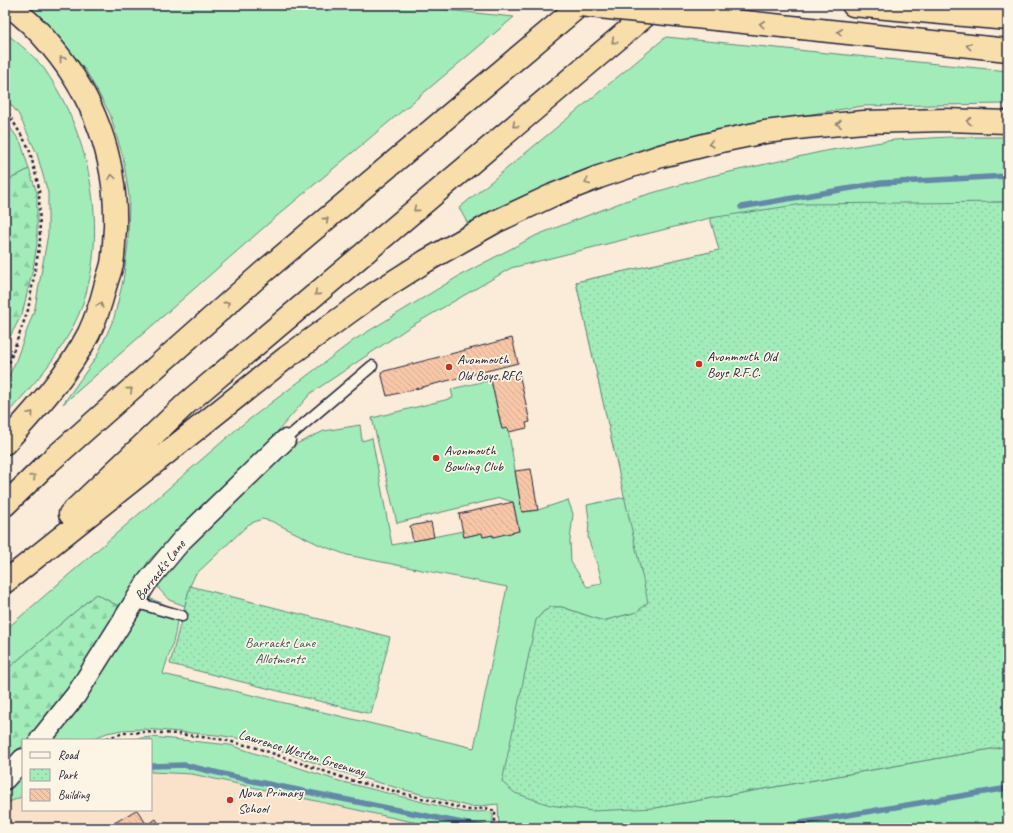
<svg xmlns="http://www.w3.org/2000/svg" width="1013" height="833" viewBox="0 0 1013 833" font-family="Caveat,sans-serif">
  <defs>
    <pattern id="forest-firs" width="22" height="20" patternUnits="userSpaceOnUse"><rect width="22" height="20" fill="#a2ecba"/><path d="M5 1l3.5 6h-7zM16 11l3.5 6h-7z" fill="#8bcaa1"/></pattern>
    <pattern id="park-dots" width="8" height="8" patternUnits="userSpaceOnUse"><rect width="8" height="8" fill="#a2ecba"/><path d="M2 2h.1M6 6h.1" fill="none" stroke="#8bcaa1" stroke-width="1.8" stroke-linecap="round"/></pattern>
    <pattern id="building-back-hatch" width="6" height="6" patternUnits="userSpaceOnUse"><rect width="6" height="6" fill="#f8c7a8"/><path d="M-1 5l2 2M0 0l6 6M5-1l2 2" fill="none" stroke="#d4ab92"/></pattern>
  </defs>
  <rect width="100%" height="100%" fill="#fbecd9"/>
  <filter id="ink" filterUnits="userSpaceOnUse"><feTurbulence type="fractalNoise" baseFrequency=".025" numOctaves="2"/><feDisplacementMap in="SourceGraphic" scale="8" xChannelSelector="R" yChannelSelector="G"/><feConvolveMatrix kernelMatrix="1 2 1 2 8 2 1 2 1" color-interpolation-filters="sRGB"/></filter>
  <g filter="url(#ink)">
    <path fill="#fae1ca" d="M151,772L192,774L440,828H5V804L23,796V810H151Z"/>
    <path fill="#a2ecba" stroke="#62877a" d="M25,5H399L514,17L277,216L63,404L97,356L114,318L123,281L128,244L129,196L123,157L110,114L86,71L47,23Z
      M5,33C18,42 36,58 45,70C92,138 111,239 78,316C61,355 33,385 5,416V384L15,363L35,308L48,234V193L37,154L19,115L5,97Z
      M666,37L1008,71V104L863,106L741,125L654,145L563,178L468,224L459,208Z
      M5,120L21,143L29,169L5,182Z
      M950,137H1008V202H992L1008,277L710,218L511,268L408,328L311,393L277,432L281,436L149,560L120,607L96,594L5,671V631L12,624L238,428L354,340L459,276L537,235L625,201L707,177L825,151L894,140Z
      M775,238L648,602L637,612L603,621L562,607H551L543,612L536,620L655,808L1008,746V828H499L498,804L471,807L401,789L338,771L250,740L216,735L144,729L122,730L107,733L89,740H58L54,738L144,596C152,600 169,604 174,611C183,623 166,660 163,674L474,748L507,587L347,555L320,545L271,521L262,519L249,524L195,575L190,586L185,606L169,600L159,589L158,582L179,557L292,446L324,431L360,425L362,441L372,438L392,545L463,531L464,537L482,533L483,537L493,535V536L519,531L513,502L500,498L397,523L372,418L453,398L451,389L491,380L502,429L508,428L522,512L538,510L568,500L573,514L570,541L571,562L587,587L600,584L602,582L599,570L588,538L589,519L587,505L625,497L576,282Z
      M152,737L230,745L339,781L463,812C472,814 481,810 490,812L493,815V828H440L192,774L151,772V740H121Z
      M23,772V796L5,804V796Z"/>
    <path fill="url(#forest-firs)" stroke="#62877a" d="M29,169L37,193V244L33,269L22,314L5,346V182Z
      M96,594L120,607C92,653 65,701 28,740H23V745L5,763V671Z"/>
    <path fill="url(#park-dots)" stroke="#62877a" d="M1008,202V746L655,808L592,811L550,805L515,793L502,782L536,620L543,612L551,607H562L603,621L637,612L648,602L576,282L719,250L710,218L803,204Z
      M190,586L390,637L371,714L170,664Z"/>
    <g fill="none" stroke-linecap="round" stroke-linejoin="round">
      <path stroke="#6389a7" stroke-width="5.5" d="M741,207L881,183L1008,176
        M151,766L184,765L253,781L487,828
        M771,828L1008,788"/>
    </g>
    <path fill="url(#building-back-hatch)" stroke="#22223b" d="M512,338L518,363L387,396L381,372Z
      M519,373L530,422L526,423L527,428L509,432L508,428L502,429L491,380Z
      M531,469L538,510L522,512L515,471Z
      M513,502L519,531L493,537V535L483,537L482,533L464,537L459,514Z
      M431,522L434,537L413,541L410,526Z
      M136,810H137L147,825L156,819L161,828H106Z"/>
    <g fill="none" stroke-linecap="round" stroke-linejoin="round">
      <defs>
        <path id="lane" d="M285,440L372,366
          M134,602L182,616"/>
        <path id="street" d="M40,740L76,695L147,582L182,540L285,440
          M5,779L23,759"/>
        <path id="highway" d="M853,5L1008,19
          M801,28L1008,50
          M5,443C36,409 68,374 89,333C96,318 101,303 105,287C107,280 110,272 112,264C114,252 114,240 115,228C117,160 95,99 52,47C39,31 25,17 8,5
          M5,505L48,463L261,274L580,5
          M70,514L187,403L658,5
          M5,582L287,357L374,294L426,261L495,222L553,195L599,177L661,156L721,141L765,132L806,127L864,122L945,120L1008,122"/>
      </defs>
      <use href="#lane" stroke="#22223b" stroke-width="13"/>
      <use href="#street" stroke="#22223b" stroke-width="23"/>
      <use href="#highway" stroke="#22223b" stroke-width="25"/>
      <path stroke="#22223b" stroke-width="2.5" stroke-dasharray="3 3" stroke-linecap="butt" d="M5,108L29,148L39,188L40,242L28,310L5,374
        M101,740L124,733L144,732L178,734L219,739L254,747L350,780L469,810L486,808L495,811V828"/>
      <use href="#lane" stroke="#fcf5e5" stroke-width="10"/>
      <use href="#street" stroke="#fcf5e5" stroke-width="20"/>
      <use href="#highway" stroke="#f8deab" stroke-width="22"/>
      <defs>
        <path id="highway-bridge" d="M580,5L801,28"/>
      </defs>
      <use href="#highway-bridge" stroke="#22223b" stroke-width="25" stroke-linecap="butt"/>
      <use href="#highway-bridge" stroke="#f8deab" stroke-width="22"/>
    </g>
    <defs><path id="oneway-chevron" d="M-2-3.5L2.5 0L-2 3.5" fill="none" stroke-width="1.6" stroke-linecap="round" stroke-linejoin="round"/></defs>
    <g stroke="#8d8073">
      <use href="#oneway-chevron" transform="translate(762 24) rotate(-174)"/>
      <use href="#oneway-chevron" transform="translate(840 32) rotate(-174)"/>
      <use href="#oneway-chevron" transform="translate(614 41) rotate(140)"/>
      <use href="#oneway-chevron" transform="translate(969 46) rotate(-174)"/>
      <use href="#oneway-chevron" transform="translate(62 59) rotate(-130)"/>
      <use href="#oneway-chevron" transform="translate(969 121) rotate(-178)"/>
      <use href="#oneway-chevron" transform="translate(839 124) rotate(176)"/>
      <use href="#oneway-chevron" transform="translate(515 125) rotate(140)"/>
      <use href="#oneway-chevron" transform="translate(711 144) rotate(166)"/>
      <use href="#oneway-chevron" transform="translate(112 177) rotate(-98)"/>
      <use href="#oneway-chevron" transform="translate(587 182) rotate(159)"/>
      <use href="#oneway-chevron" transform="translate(416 209) rotate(140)"/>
      <use href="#oneway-chevron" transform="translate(326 220) rotate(-40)"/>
      <use href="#oneway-chevron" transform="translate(317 293) rotate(140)"/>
      <use href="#oneway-chevron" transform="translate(227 304) rotate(-41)"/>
      <use href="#oneway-chevron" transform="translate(100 305) rotate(-73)"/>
      <use href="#oneway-chevron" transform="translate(130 390) rotate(-41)"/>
      <use href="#oneway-chevron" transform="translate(31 414) rotate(-49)"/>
      <use href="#oneway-chevron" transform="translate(33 477) rotate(-44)"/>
    </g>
  </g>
  <g fill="#c8321e" stroke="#fcf5e5" stroke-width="1.5">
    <circle cx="699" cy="364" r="4"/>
    <circle cx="449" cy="367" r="4"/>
    <circle cx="436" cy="458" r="4"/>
    <circle cx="230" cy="800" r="4"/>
  </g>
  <g text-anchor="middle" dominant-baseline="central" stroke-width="3.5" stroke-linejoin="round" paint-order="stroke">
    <g font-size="14" fill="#22223b" stroke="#fcf5e5" text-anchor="start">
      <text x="707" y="356">Avonmouth Old<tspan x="707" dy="16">Boys R.F.C.</tspan></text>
      <text x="457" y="359">Avonmouth<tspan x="457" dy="16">Old Boys RFC</tspan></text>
      <text x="444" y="450">Avonmouth<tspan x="444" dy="16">Bowling Club</tspan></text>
      <text x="238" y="792">Nova Primary<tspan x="238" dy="16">School</tspan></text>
    </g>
    <g font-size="14" fill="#22223b" stroke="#fcf5e5">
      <text transform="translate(160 570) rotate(-52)">Barrack's Lane</text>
      <text transform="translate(302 753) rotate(17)">Lawrence Weston Greenway</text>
    </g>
    <g font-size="14" fill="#42545b" stroke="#fcf5e5">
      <text x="280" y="642">Barracks Lane<tspan x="280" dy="16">Allotments</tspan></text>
    </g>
  </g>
  <rect width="1013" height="833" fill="none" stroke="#fcf5e5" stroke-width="20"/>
  <rect x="10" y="10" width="993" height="813" fill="none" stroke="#22223b" stroke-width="1.5" filter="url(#ink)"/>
  <rect x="22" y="739" width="130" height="72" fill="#fcf5e5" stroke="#a5a1a1"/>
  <rect x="30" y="752" width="20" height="6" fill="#fcf5e5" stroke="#a5a1a1"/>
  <text x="58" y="759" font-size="12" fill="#22223b">Road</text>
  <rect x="30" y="769" width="20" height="12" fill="url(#park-dots)" stroke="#a5a1a1"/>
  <text x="58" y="779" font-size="12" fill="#22223b">Park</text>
  <rect x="30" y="789" width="20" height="12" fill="url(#building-back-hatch)" stroke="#a5a1a1"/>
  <text x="58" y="799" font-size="12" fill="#22223b">Building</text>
</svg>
